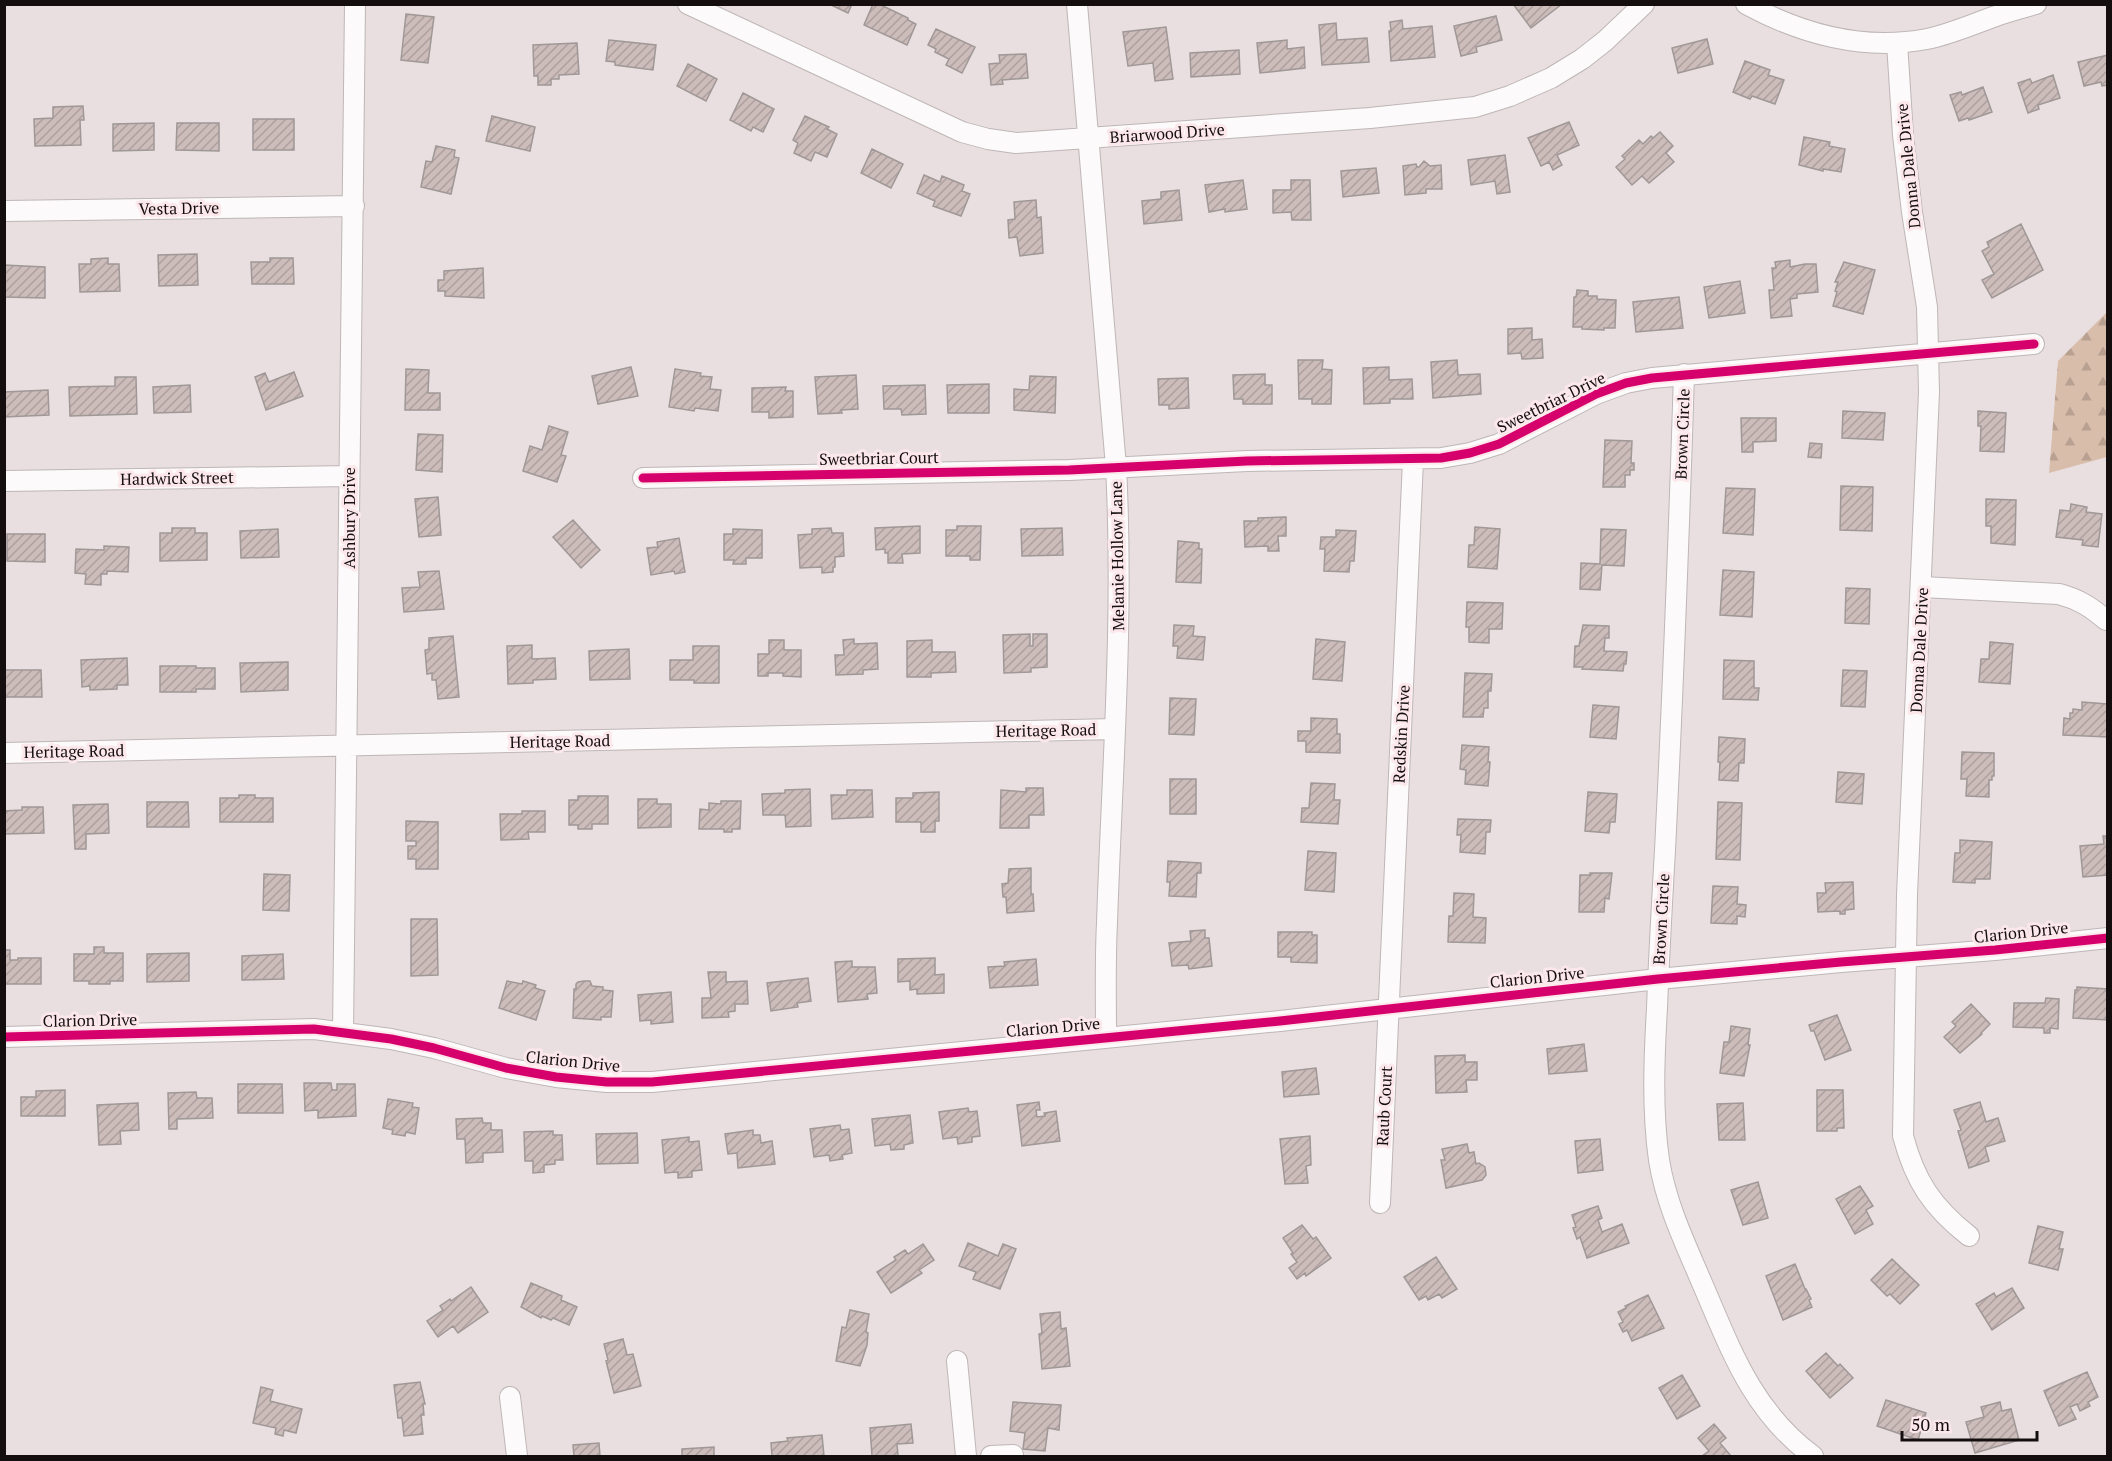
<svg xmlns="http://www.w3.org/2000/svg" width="2112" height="1461" viewBox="0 0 2112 1461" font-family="'PT Serif',serif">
  <defs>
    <pattern id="forest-firs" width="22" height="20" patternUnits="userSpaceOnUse" patternTransform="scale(1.5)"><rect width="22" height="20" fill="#d9bdab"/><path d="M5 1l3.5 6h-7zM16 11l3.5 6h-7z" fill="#b9a192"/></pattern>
    <pattern id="building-hatch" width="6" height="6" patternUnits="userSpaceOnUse" patternTransform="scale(1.5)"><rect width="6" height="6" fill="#ccbcba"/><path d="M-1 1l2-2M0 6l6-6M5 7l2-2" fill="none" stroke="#aea09f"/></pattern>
  </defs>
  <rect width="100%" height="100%" fill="#eadfe0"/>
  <path fill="url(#forest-firs)" d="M2107,312V457L2049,473L2058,361Z"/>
  <path fill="url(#building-hatch)" stroke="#9f9897" stroke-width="1.5" d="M829,4H852L848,13Z
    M873,4H879L908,18V20L916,24L907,45L864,25Z
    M1513,4H1562L1531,28Z
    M406,14L434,17L428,63L401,60Z
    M1496,16L1502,40L1476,47L1477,52L1461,56L1454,26Z
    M1402,20L1403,29L1432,26L1435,57L1391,61L1389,31H1391L1390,22Z
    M1336,23L1337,40L1367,38L1369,62L1322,65L1319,25Z
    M1166,27L1173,79L1155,81L1153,63L1128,66L1123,32Z
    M936,29L975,47L962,73L946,65L949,59L935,52L936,49L928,45Z
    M1707,39L1713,64L1678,73L1672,48Z
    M609,40L656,45L653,70L615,65V62L606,61Z
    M1287,40V49L1304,47L1305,68L1260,73L1257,43Z
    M577,43L579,74L559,75V79H551V85H538V76H534L533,45Z
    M1239,50L1240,74L1191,77L1190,53Z
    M1026,54L1028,78L1002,80L1003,84L991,85L989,64L1000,63L999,55Z
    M2108,55V85L2102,86L2101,82L2084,86L2078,62Z
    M1745,61L1770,70L1768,75L1784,80L1775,104L1752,96L1750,99L1733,92Z
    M688,64L717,79L706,101L677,86Z
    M2053,75L2060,98L2038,105L2039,109L2028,113L2018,83L2030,79L2032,83Z
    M1983,87L1992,112L1969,120L1968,118L1959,121L1950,95L1961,92L1962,95Z
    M743,93L774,109L763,132L753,127L751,131L730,120Z
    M83,106L84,120H80L81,145L35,146L34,119L53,118V107Z
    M492,116L535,127L530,151L486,141Z
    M805,116L829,127L827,129L837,134L827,157L815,152L811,161L794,153L798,143L793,140Z
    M253,119H294V150H253Z
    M1569,122L1579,145L1557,155L1562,165L1553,170L1549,162L1541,166L1528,138Z
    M154,123V150L113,151V124Z
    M177,123H219V151L176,150Z
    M1660,132L1673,146L1666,153L1674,162L1649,183L1642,176L1632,185L1616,167L1625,159L1622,156L1639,140L1643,144L1651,136L1653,138Z
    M1804,137L1830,142L1829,146L1845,149L1841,172L1823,169V171L1799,165Z
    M436,146L455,150L454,157L459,158L451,194L421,187L426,161L432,162Z
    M872,149L903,164L891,188L861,173Z
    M1505,155L1510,192L1497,194L1495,181L1471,185L1468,160Z
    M1424,161L1430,166L1441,165L1442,189H1426V193L1405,195L1403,166L1416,164L1417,167H1419Z
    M1376,168L1379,193L1343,197L1341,171Z
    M924,175L940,182L942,176L964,185L962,191L970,194L961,216L933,206L935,201L917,193Z
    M1243,180L1247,209L1225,212V209L1209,212L1205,185Z
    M1291,180H1310L1311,220H1292L1291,212L1273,213V190H1291Z
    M1179,190L1182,220L1144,224L1142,201L1161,199V192Z
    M1036,200L1037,218L1041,217L1043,253L1020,256L1017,237L1009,238L1008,220L1015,219L1014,202Z
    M2021,224L2043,270L1992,298L1982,280L1994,274L1982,251L1989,247L1987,242Z
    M197,254L198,285L159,286L158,255Z
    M108,258V264H119L120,291L80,292L79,264H91V259Z
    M270,258H293L294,284H252L251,262H270Z
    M1790,260V267L1805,264H1816L1818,292L1797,294V298L1790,299L1792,316L1771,318L1769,290H1774L1772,268H1776L1775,262Z
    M1844,262L1875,270L1863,314L1833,306L1837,292L1835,291L1838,282H1835Z
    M4,265L45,267V298L4,297Z
    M483,268L484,298L445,296V291H438V280H444V271Z
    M1740,281L1745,313L1709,318L1704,287Z
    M1577,290L1588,291V296H1597V299L1616,300L1615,328H1604V330L1582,329V327H1573L1574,297H1576Z
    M1679,297L1683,328L1636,332L1633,302Z
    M1532,328V340L1542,339L1543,358L1522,359L1521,353L1508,354V329Z
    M1298,360H1323L1322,369L1332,370L1331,404H1312V399H1299Z
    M1457,360L1458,375L1480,374L1481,394L1433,398L1431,362Z
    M631,367L638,396L598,404L592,376Z
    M1389,367V380L1412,379L1413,399H1390V403L1364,404L1363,368Z
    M406,369L429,370L428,393H440V410H405Z
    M675,369L701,373L700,376L712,377L710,389L721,390L718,411L695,408L694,411L669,407Z
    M294,372L303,396L266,410L255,377L265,373L269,382Z
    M1265,374V385H1272V404H1243V399H1234L1233,375Z
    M856,375L858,409L841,410L842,413L818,414L815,377Z
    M1030,376L1056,377L1055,413L1014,410V389L1029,390Z
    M115,377H136L137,414L70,416L69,387L115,386Z
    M1188,378L1189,408L1169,409V405H1159L1158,379Z
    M989,384V413H948L947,385Z
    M190,385L191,412L154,413L153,387Z
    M925,385L926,414L902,415L901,409H884L883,386Z
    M786,387L785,391H793V417L769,418V412H752V388Z
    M48,390L49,415L4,417V392Z
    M1843,411L1885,413L1883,440L1842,438Z
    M1978,411L2006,413L2004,452L1980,451L1981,426H1978Z
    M1741,418H1776V441L1753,442V452H1742Z
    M549,426L568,432L561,455L566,456L557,482L523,471L530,446L542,450Z
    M418,434L443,435L442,472L416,470Z
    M1605,440L1632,441L1631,463H1634V470H1630V475H1625V487H1603Z
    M1810,443L1822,444L1821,458L1808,457Z
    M1841,486L1873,487L1872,531L1840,530Z
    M1726,488L1755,489L1753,535L1723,533Z
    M438,497L441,535L419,537L415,499Z
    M1986,499L2016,500L2015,545L1991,543V526H1986Z
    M2071,504L2087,507L2086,512L2102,514L2098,547L2082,545L2083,540L2056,537L2060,510L2070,511Z
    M1286,517V536H1278L1279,551H1268V546L1245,547L1244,521H1258V518Z
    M573,520L600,550L581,568L553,537Z
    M920,526V553L902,554L903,563H888V553H885V549L876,550L875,528Z
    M957,526H981L980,560H970V556H946V530H957Z
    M1475,527L1500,529L1497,569L1468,567L1469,545H1474Z
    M172,528H195V533H207V560L160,561V533H172Z
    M831,528L832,533H843L844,556L835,557V567H833V572L822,573V567L800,568L798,535L812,534V529Z
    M1062,528L1063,555L1022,556L1021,529Z
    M278,529L279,557L241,558L240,531Z
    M733,529L762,530V558H746V564H733L734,560H724V534H733Z
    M1601,529L1626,530L1624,566L1602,565L1600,590L1580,589L1581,563L1600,564Z
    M1336,530L1356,531L1354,561H1350L1349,572L1324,571L1325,549H1320L1321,537H1336Z
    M7,534H45V562L7,561Z
    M679,538L685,572L675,574L674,571L651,575L647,548L658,547L657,542Z
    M1178,541L1199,543V549H1202L1201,583L1176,582Z
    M104,546L129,547L128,572L107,571V574H101V585L85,584L86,574L75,573L76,549L104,550Z
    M1723,570L1754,572L1752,617L1720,615Z
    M439,571L444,609L404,612L402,588L420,587L418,572Z
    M1846,588L1870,589L1869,624L1845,623Z
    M1467,602L1503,603L1502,629H1489V643L1469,642V627H1466Z
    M1174,625L1194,626L1193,636L1205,637L1203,660L1177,658L1178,646H1173Z
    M1583,625L1609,626V638H1605L1604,651L1627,652L1626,664H1624L1623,671L1582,669L1583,667H1574L1575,646H1579Z
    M1030,634V646H1033V634H1047V667L1031,668V672L1004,673L1003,635Z
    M453,636L459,697L438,699L436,680H432V673L427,674L425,650L429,649V638Z
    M854,639V644L877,643L878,669L863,670V674L836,675L835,655H844L843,640Z
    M1316,639L1345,642L1342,681L1313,679Z
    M769,640H784V650H801V677L783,676V673H768V676H758V654H769Z
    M932,640V652H955L956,672L931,673V677H907V641Z
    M1990,642L2013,644L2010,684L1979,682L1981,659H1989Z
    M532,645V659L555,658L556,679L533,680V683L508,684L507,646Z
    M693,646H719V683H694V680H670V660H693Z
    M629,649L630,679L590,680L589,651Z
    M127,658L128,685H117V689L90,690V686L82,687L81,660Z
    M1724,660L1754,661V688H1759L1758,700L1723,699Z
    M288,662V690L241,692L240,663Z
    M160,666H196V668H215V689H196V692H160Z
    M4,670H41L42,697H4Z
    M1843,670L1867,671L1865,707L1841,706Z
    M1465,673L1492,674L1491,691H1488V708H1484L1483,717H1463Z
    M1170,698L1196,699L1194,735L1169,734Z
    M2082,702L2107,704L2108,737L2063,735L2064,718L2070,719V713H2073V709L2082,710Z
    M1593,705L1619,707L1616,739L1590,737Z
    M1311,718L1337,719V734H1340V753L1306,752V741H1298V731H1311Z
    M1719,737L1745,739L1744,763H1739L1738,781L1719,780L1720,762H1718Z
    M1462,745L1489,747L1488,762H1490L1488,786L1465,784L1466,770L1460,769Z
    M1962,752L1994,753V776H1992V780H1989V797L1966,796L1967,779H1961Z
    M1838,772L1864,774L1862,804L1836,802Z
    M1170,779H1196V814H1170Z
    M1311,783L1335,784L1334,800H1340L1338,824L1301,822L1302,808H1309Z
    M1026,788H1043L1044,815H1029V828H1000L1001,790L1026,792Z
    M810,789L811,826L786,827L785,815H763L762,794L785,793V790Z
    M847,790H872L873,817L832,819L831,795H847Z
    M939,792V821H935V832H921V822H896V798H913V793Z
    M1588,792L1617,794L1615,822H1610L1609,833L1585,831Z
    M239,795H255V798H273V822H220V798H239Z
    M578,796H608V824H592V829H578V825H569V800H578Z
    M638,799H657V804H671V827L638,828Z
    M721,801H741L740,829H732V832H724V829H699L700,809L709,810V803L721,804Z
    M147,802H188L189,827H147Z
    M1718,802L1742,803L1740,860L1716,859Z
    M108,804L109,833L86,834V849H75L73,805Z
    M22,807H43L44,833L4,834V811L22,810Z
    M522,811H545V832H528L529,839L501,840L500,814H522Z
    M1458,819L1491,820L1490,832H1486L1485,854L1460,852L1461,835H1457Z
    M406,821L438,822V869H416V859H408V846H416V841H406Z
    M2103,836H2108V875L2083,877L2080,846L2104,844Z
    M1960,840L1992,842L1990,879H1975V883L1953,882L1955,853H1960Z
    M1308,851L1336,853L1334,892L1305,890Z
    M1168,861L1201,863V873H1197L1196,897L1169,896L1170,882H1167Z
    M1031,868V894H1033L1034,911L1007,913L1006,897H1003L1002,884L1008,883L1009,869Z
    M1590,873H1612L1609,899L1605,898L1604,912H1579L1580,875H1590Z
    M264,874L290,875L289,911L263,910Z
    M1853,882L1854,909L1845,910V914H1840V911L1818,912L1817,893H1826L1825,883Z
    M1713,886L1738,887L1737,904L1746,905L1745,917L1737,916V924L1711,923Z
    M1454,893L1474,894L1473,917L1486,918L1485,943L1448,942L1449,916H1453Z
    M411,919H437L438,975L411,976Z
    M1205,930V938H1209L1212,966L1189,969L1188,965L1172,966L1169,943L1191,941L1190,931Z
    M1278,932H1312V935H1317V963L1291,962V957H1278Z
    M94,947H104V953H123V981H110V984H89V981H74V954H94Z
    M4,950H10V960H18V958H41V984H4Z
    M189,953V981L147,982V954Z
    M283,954L284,979L242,980V956Z
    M935,958V975L944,974V993L917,994V989L910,990V981L898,982V959Z
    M1036,959L1038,985L990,988L988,967L1005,966L1004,962Z
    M852,961V967H875L877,993L867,994L868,999L838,1002L835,962Z
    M708,972H726V982L747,981L748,1004H735V1011L728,1012L729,1017L702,1018V998H711Z
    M808,978L811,1001L797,1003L798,1007L771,1011L767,983Z
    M507,981L522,984L523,981L536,985L535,988L545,991L536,1020L499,1008Z
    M584,981H590L592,986L603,987V990L613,991L611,1017H601V1020L573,1018L574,989H576V984L578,982Z
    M2077,987L2108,989V1020L2073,1018L2075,990H2077Z
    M671,992L673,1022L651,1024V1020L640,1021L638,995Z
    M2046,998L2059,999L2058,1029L2050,1028V1033H2044V1028L2013,1027L2014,1003H2045Z
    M1971,1004L1990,1024L1981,1033L1982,1034L1960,1053L1944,1037L1956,1026L1952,1022Z
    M1837,1015L1851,1050L1825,1060L1814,1031H1811L1809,1025Z
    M1731,1026L1750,1029L1748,1045H1750L1744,1076L1720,1073L1724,1042H1729Z
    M1584,1044L1587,1071L1549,1074L1547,1049Z
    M1465,1055V1062H1477V1080H1466L1467,1092L1436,1093L1435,1056Z
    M1316,1068L1319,1094L1284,1097L1282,1072Z
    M304,1083H331L332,1090H337V1084H355L356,1116L318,1118V1110L305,1111Z
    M238,1084H282L283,1113H238Z
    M65,1090V1116H21V1097H36V1091Z
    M1817,1090H1843L1844,1128H1837V1131H1817Z
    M196,1092L197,1098H212L213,1118L177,1119V1129H169L168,1093Z
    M388,1099L413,1103L412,1107L419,1108L415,1134L406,1132L405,1136L392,1134L393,1130L383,1128Z
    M1039,1102L1040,1110H1036L1037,1117L1045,1116L1044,1113L1056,1111L1060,1141L1022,1146L1017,1105Z
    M1980,1102L1986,1122L1998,1118L2005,1141L1985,1147L1989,1161L1969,1168L1958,1131L1961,1130L1954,1110Z
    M138,1103L139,1130L120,1131L121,1144L99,1145L97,1105Z
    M1743,1103L1745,1140H1719L1717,1104Z
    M968,1108L969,1112L977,1111L980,1136L972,1137V1142L958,1144L957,1137L943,1139L939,1112Z
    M910,1115L913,1143L904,1145V1149L891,1150L890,1144L875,1146L872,1119Z
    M482,1118L483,1123H491V1130H502L503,1152L483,1153V1162L466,1163L465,1139H457L456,1119Z
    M840,1125L841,1130L849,1129L852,1153L842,1155L843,1159L830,1161L829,1155L814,1157L810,1129Z
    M753,1130V1135H760L761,1143L772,1141L775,1164L738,1168L737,1153L728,1154L725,1134Z
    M553,1131V1135H562L563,1160H555V1164L544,1165V1172L533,1173V1161H525L524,1132Z
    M637,1133L638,1163L597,1164L596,1134Z
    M1310,1136L1311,1165L1306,1166L1308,1183L1285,1184L1280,1139Z
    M689,1137V1142L699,1141L702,1170L692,1171V1177L678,1178V1172L665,1173L662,1140Z
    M1600,1139L1603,1170L1578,1173L1575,1141Z
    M1467,1144L1469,1153L1474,1152L1476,1164L1479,1163L1485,1167L1486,1175L1482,1180L1446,1188L1441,1160H1445L1442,1149Z
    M1758,1182L1768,1218L1743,1225L1731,1190Z
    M1860,1186L1873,1206L1866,1210L1873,1224L1855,1234L1836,1199Z
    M1598,1206L1602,1218L1598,1220L1602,1232L1622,1224L1629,1243L1587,1258L1580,1237L1577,1239L1573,1228L1576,1227L1572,1215Z
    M1302,1225L1313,1239L1316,1237L1331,1258L1306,1276L1305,1273L1297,1279L1289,1268L1297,1262L1291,1254L1293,1253L1283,1238Z
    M2038,1226L2063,1232L2059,1249H2063L2058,1270L2029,1263Z
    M968,1243L998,1256L1003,1244L1016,1249L1000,1289L973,1279L976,1272L959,1266Z
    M923,1244L934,1260L919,1270L922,1273L891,1293L877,1272L896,1260L894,1257L905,1250L908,1254Z
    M1436,1257L1457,1289L1442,1298L1439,1294L1428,1300L1426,1296L1419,1300L1404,1277Z
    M1892,1259L1919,1285L1900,1304L1890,1294L1887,1296L1871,1280Z
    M1795,1264L1805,1289H1806L1811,1299L1809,1300L1812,1307L1783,1320L1766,1276Z
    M531,1283L562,1296L561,1300L577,1307L569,1325L553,1318L551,1320L542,1316L541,1318L521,1307Z
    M471,1287L488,1312L458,1333L453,1326L438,1337L427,1321L443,1310L440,1306L450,1299L451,1301Z
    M2012,1288L2024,1308L1992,1330L1976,1304L1994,1293L1996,1297Z
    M1648,1295L1664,1328L1632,1341L1627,1330L1623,1332L1619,1324L1623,1322L1618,1312L1626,1308L1625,1306Z
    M850,1310L869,1314L866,1332L868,1333L867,1345L860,1366L836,1361L842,1327L846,1328Z
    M1060,1312L1061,1329L1066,1328L1070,1366L1042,1369L1039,1334L1042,1333L1040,1314Z
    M623,1339L627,1355L633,1354L641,1386L614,1393L606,1361L608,1360L604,1344Z
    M1826,1353L1838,1366L1840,1364L1853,1378L1830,1398L1806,1371Z
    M2087,1372L2098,1397L2088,1402L2090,1406L2080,1411L2077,1404L2070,1407L2076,1419L2059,1426L2044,1391Z
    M1682,1375L1700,1406L1677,1419L1659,1388Z
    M420,1382L425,1404H423L424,1415H421L423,1434L404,1436L402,1418H398L394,1385Z
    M261,1387L273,1390L270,1401L302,1409L296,1433L284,1430L283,1436L275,1434L276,1428L253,1423Z
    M1886,1400L1926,1413L1918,1440L1877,1426Z
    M1013,1402L1061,1405L1059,1430L1048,1428L1045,1451L1023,1449L1025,1433L1010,1431Z
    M2000,1402L2002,1411L2011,1409L2019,1440L1975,1453L1966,1422L1984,1417L1981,1407Z
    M911,1424L913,1443L897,1444L898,1456H872L870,1428Z
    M1714,1424L1726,1438L1720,1443L1731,1456H1702L1709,1451L1698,1438Z
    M822,1435L824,1456H772L771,1443L788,1441L787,1438Z
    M599,1443L600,1456H574L573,1445Z
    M714,1447V1456H677H682V1449Z"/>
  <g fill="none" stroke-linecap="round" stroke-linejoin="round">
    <defs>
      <path id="minor" d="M688,4L962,132L988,139L1016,143L1370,118L1475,107L1510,96L1551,78L1582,59L1605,41L1644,4
        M1077,4L1116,467C1124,619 1112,771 1107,923C1105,961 1106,999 1106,1037
        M1746,4C1801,34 1864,51 1927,39C1951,34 1973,24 1996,16C2009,11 2022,8 2036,4
        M1897,43L1903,135L1912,212L1927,307L1929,392L1907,895L1903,1136C1915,1181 1932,1207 1969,1236
        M4,211L354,206
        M1684,374C1679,533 1673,691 1665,850C1662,902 1659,955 1657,1008C1654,1059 1652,1110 1659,1160C1666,1204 1685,1243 1702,1283C1731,1350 1752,1411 1813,1456
        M643,478L1069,470L1247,461L1441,458L1470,453L1499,444L1596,394L1626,383L1652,378L2034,344
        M4,481L349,476
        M1922,587L2059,594C2078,599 2091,607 2106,620
        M4,753L1115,729
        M343,1032L355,4
        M4,1037L314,1029L391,1039L434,1048L506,1068L556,1077L607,1082H652L1280,1021L1658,979L1841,962L1995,950L2108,938
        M1380,1203L1413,460
        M957,1361L966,1456
        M510,1397L517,1456
        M991,1456L1013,1455"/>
    </defs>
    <use href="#minor" stroke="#beb6b7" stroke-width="22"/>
    <use href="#minor" stroke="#fcfafa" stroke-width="20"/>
    <defs>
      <path id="cycleway" d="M643,478L1069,470L1247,461L1441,458L1470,453L1499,444L1596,394L1626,383L1652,378L2034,344
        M4,1037L314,1029L391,1039L434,1048L506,1068L556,1077L607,1082H652L1280,1021L1658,979L1841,962L1995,950L2108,938"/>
    </defs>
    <use href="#cycleway" stroke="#fce8eb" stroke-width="13"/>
    <use href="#cycleway" stroke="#d6006c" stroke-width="9"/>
  </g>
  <g text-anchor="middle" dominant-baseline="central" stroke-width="6" stroke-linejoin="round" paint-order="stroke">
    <g font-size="16" fill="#150e0f" stroke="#fce8eb">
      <text transform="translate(1167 133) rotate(-4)">Briarwood Drive</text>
      <text transform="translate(1908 166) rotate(-96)">Donna Dale Drive</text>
      <text transform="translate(179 208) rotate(-1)">Vesta Drive</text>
      <text transform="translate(1551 402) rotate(-26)">Sweetbriar Drive</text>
      <text transform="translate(1682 434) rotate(-88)">Brown Circle</text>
      <text transform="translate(879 458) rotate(-1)">Sweetbriar Court</text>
      <text transform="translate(177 478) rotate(-1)">Hardwick Street</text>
      <text transform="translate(349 518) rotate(-90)">Ashbury Drive</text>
      <text transform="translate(1117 556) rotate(-91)">Melanie Hollow Lane</text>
      <text transform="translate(1919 650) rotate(-87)">Donna Dale Drive</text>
      <text transform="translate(1046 730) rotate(-1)">Heritage Road</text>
      <text transform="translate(1401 734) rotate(-87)">Redskin Drive</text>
      <text transform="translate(560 741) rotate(-1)">Heritage Road</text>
      <text transform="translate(74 751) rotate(-1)">Heritage Road</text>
      <text transform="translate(1661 919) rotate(-87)">Brown Circle</text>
      <text transform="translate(2021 932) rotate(-6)">Clarion Drive</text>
      <text transform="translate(1537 977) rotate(-6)">Clarion Drive</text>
      <text transform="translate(90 1020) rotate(-1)">Clarion Drive</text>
      <text transform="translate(1053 1027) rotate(-5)">Clarion Drive</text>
      <text transform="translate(573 1061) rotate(6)">Clarion Drive</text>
      <text transform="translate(1384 1106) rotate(-87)">Raub Court</text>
    </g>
  </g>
  <rect width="2112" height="1461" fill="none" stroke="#150e0f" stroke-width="12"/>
  <path d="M1902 1431v9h135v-9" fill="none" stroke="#150e0f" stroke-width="3"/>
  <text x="1911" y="1431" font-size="18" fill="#150e0f" stroke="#fce8eb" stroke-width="4.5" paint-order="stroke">50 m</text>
</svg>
